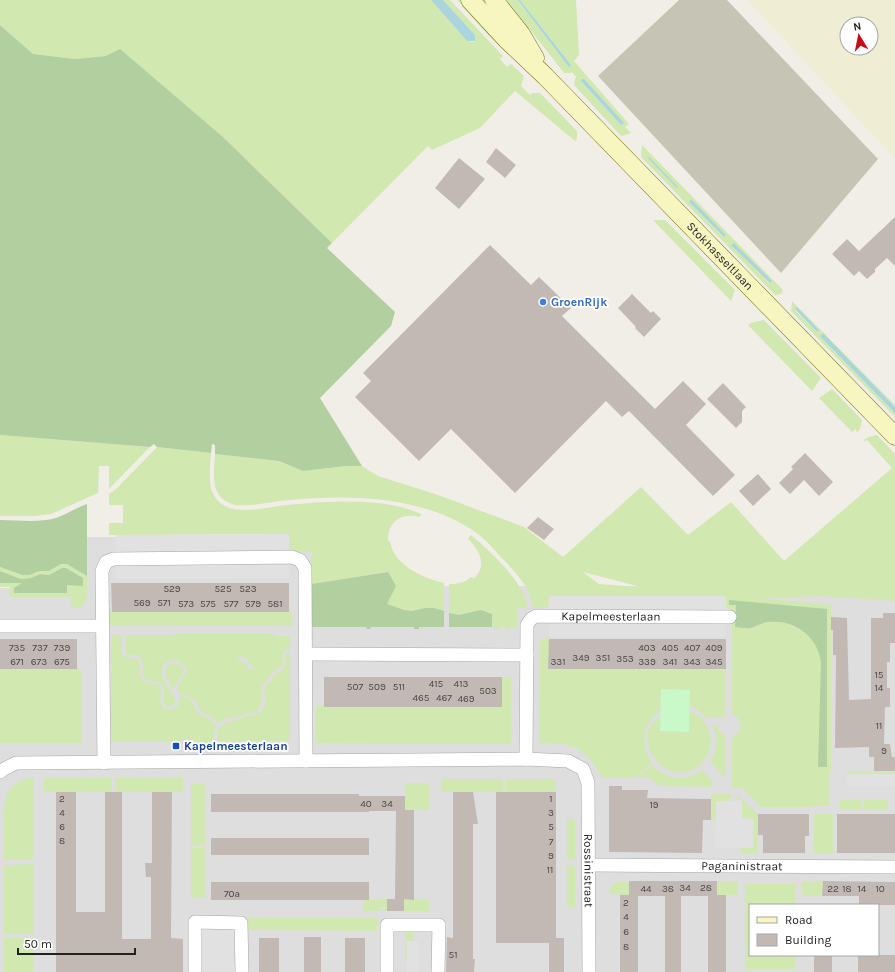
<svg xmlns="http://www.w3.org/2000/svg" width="895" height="972" viewBox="0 0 895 972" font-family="Karla,sans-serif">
  <rect width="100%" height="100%" fill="#f1eee8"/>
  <path fill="#dfdede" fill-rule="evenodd" d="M53,537H314L315,586H895V972H0V588H55ZM750,905H878V955H750Z"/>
  <path fill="#c6c4b4" d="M679,0H727L878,159L781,273L598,76Z"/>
  <path fill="#efeed5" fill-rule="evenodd" d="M747,0H895V159ZM847,24H871V48H847Z"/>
  <path fill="#d1e8b1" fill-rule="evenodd" d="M0,0H431L467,41L474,42L475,35L443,0H450L503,56L500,59L507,67L511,64L524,76L521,86L530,95L532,93H540L577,131V139L575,141L515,91L480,128L432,150L428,146L332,243L224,138L106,56L75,59L33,54L0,25Z
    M457,0H462L505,50L488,35Z
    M507,0H518L570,66L571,65L520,0H576L579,55L574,61L629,124L625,127L631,133L621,136L574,85L575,79L576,77L572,72L570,73H564ZM583,79H584L623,124L621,125L581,81V80Z
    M642,145L783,290L782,291L783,292L781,294L775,295L641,157ZM691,200L726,235L724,237L689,202ZM732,245L771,281L770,283H769Z
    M653,220H665L735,290L731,301Z
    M792,301L895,405V407L822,333L821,336L895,413V417L791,311ZM797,307L819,330L817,332L795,310Z
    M764,320L821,378L812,391L748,325L750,323Z
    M832,389L862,420L860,429L857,432L855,429L852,432L819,398Z
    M0,435L150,447L109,489V466H99L98,493L51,514L35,516H0Z
    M877,435L895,454V601L823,596L760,598L831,605V771H829V806H814V807H761L741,787H732V738C743,732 744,719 732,714V609L726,608L725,598L711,596H549L548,607L533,608C530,585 514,571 499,555C492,547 484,538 475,532C424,496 350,494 290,500C272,501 253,507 235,505C209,498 214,475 215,454L279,461L303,471L346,466H362L378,476L438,495L524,527L563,557L641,487L688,535L731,502L784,561L892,468L867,440L865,442L864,440L868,437ZM583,572L637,586V587L599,584ZM736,605L827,627V767H818L821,662C818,637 795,619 769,622C763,622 758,626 751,628C747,629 741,627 736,627Z
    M157,447L211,453C210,472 205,495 225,506C241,515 270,506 288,505C328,501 384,497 421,514L420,517C403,512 387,521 388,541H390C393,565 423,578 444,583V611L434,608H425L412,611L404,610L387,604L388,572L311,584L312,552H289V534L109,535V523H123V505H109V494L115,490Z
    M471,535C490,551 525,583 528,608H517V627H510V630H507V627H498V630H493L492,614L481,610L459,615L449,613V584C458,584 464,583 471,577L474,578C488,566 479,549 468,539Z
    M61,564H67L87,576C87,588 91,613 71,607V597H10V587H0V583H23L67,593V585L83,578L66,568H62L49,575L40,574L31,578L21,579L0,571V567L22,575H30L39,571H49Z
    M109,612H292L293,626H109Z
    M174,633H274V636H290V649L285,650L283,653V662L282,666L272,672L269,678L262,686L261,693L262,703L259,709L253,713H247L242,716L227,718L218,723L213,718L201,712C194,694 192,700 178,692C176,683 185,678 187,670C182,658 163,656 162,671C161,682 172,691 176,700L174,705L168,707L163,702C163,698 164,694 164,690C163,678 150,685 145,678C139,671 147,661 138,656C134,654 129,656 126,653L125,635H174ZM239,655C247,658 250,662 253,669L249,670L247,665L238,659Z
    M111,635H122V654C126,660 134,656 139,661C142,668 137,679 146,682C151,684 155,683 160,686C163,694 156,705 166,709C171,711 174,709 178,706L179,697C193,695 193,707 200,715C207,718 212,719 216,727L214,733V743H192V740H181V743L180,741H111Z
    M549,638V669H726V715L721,718H706L699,711L661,690L660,711C642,722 640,747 652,763L635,778H602C586,747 574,743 539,743L540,639Z
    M290,652V741H220V743H217V732L223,724L247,716H253L262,711L266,701L264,688L271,681L274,674L281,671L285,666L286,654Z
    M173,663L181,665L184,669C182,678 175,682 174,690C169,684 163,675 166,667Z
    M0,669H81V743H0Z
    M502,677H511V744L316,743V706L501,707Z
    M689,711C701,716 710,725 711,739C711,748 707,757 701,764C670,793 625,741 660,716V731Z
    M711,725H718L719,731L726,737V779L710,762C714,754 720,739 714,730C713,728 712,727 711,725Z
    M652,765C666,780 686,782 702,770L713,781L711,787L659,786L650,778H637Z
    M847,771H895V774H847Z
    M28,778H33V860H4C4,849 4,837 4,826C4,804 2,786 28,778Z
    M44,778H112V792H44Z
    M115,778H183V792H116Z
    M441,779H503V792H441Z
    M506,779H556V792H506Z
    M405,783H429V810H405Z
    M191,784H206V845H191Z
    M711,794H731V799H727V801H716V820H711Z
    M737,794L758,814V853H741V848H753V819L741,818V799H737Z
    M840,800H862V809H840Z
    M864,800H888V809H864Z
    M814,814H833V853H814Z
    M567,819H575V860H567Z
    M191,848H206V898H191Z
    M33,864V934H4V865Z
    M567,865H575V907H567Z
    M717,881H737V895H717Z
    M823,881L822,895L802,896V882Z
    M617,882H629V895L609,894V888Z
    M745,884H795V905H750V955H795V969H745Z
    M387,899V911H381V909H386L385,907H380V911H363V900Z
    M404,899L429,900V911H404Z
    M248,918H377V931L248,930Z
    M405,922H413V972H405V942L408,943V939L405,940Z
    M4,938H33V972H4Z"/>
  <path fill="#b1cf9f" d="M0,25L33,54L75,59L106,56L120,49L224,138L332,243L327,248L395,312L391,326L320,398L362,466H346L303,471L279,461L215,454V445L212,444L211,453L157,447L154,444L150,447L0,435Z
    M87,504V576L67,564H61L49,571H39L30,575H22L0,567V520C18,520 38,523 56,518C67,514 76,508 87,504Z
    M62,568H66L83,578V586L67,585V593H14V588L22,583H0V571L21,579L31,578L40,574L49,575Z
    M388,572L396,586L387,604L404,610L412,611L425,608H434L444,611V627H419V629H414V627H371L370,629H367L366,627H311V584Z
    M729,600L827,609V767H818L821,662C818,637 795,619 769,622C763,622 757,626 751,628C746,629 741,627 735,627L736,605H729Z
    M481,610L492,614V627H449V613L459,615Z"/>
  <path fill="#c9f8c9" d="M661,689L690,690L689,732L660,731Z"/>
  <path fill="#e1e1e1" d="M289,534V578L116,579V535Z
    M549,596H726V637H549Z
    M847,774H895V786H847Z
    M716,801H742V818L754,819L753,848H715Z
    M202,928H235V972H201Z
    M407,941H418V972H406Z"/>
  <path fill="#abd5dd" d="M431,0H443L475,35V41H467Z
    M518,0H520L571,65L569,67Z
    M582,79H584L624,123L621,125L581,81Z
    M649,157L678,187L677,188L648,158Z
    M691,199L726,235L724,237L689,202Z
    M734,243L772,281L770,283L731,245Z
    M797,307L819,330L817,332L795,309Z
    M823,333L895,407V413L820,336Z"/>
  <path fill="#c2b9b5" d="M496,148L516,165L505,178L486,162Z
    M459,158L485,179L459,209L435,188Z
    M895,217V266L887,258L875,269V272L867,279L859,271L854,276L832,254L847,239L859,251Z
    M490,245L531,285L539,277L571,308L562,316L655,409L683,381L706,404L686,425L735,475L713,496L629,411L622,417L606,401L515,493L451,429L419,461L355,397L371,381L363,373Z
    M632,294L651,313L653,311L661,319L644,337L635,328L636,327L618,308Z
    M723,383L746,407L742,411V422L736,428L707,399Z
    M805,453L833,482L819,496L804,480L790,494L779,483L793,469L791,467Z
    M758,474L771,489L753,506L739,491Z
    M538,517L554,529L544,540L527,528Z
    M111,583H289V612H112Z
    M883,613H895V643H890V662H887V688H890V707H885L884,744H890L892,757H895V771H874V757H869V747L835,748L836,655H833V630H831V617L847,618L849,700L871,699V618H883Z
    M0,639H77V669H0Z
    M549,639H726V669H548Z
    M324,677H502V707H324Z
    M609,786H622V790H648L647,798L711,799V820H703L702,853L609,852Z
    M56,792H76V912H105V792H122V939H151V877H146L145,863H152V792H172L171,938L183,939V972H56Z
    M453,792H473L478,824H473V959H475L474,972H446L447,937L453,938Z
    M496,792H556V938H564V972H549V943H496Z
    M211,794H359V796H405V810H414V900L404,899V911H387V899H395L396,811H369V812H211Z
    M758,814H809V836H805V853H763V835H758Z
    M837,814H895V853H837Z
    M211,838H369V855H211Z
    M629,881H717V895H726V972H708V896H681V972H665V896H638V972H620V895H629Z
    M823,881L895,882V905H859V896H822Z
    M211,882H369V900H211Z
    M304,937H321V972H304Z
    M259,938H279V972H259Z
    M345,938H365V972H345Z
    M814,955H832V972H814Z
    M858,955H895V972H858Z"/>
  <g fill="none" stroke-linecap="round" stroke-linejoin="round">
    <defs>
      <g id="street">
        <path d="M0,626H102"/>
        <path d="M306,654L527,655"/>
        <path id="s1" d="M526,759L527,625L531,619L536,616L730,617"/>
        <path d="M104,763L102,571L106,562L113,559L292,557L300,560L305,568L306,761"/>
        <path id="s2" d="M0,772L4,769L16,763L526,759L568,761L583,769L588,783L589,972"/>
        <path id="s3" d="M589,865L895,867"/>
        <path d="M195,972V922L241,923L242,972"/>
        <path d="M387,972V925H439L438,972"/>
      </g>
      <g id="secondary">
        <path id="s4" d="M470,0L506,39L545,76L895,436"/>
        <path d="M494,0L521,34L535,58"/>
      </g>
    </defs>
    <use href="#street" stroke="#a5a5a5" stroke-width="14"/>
    <use href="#secondary" stroke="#747709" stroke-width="19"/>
    <use href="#street" stroke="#fff" stroke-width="13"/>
    <use href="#secondary" stroke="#f8f6c0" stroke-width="18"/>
  </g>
  <circle fill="#3f7fe0" stroke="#fff" stroke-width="1.5" cx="543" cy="302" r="4"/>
  <rect fill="#1a4fb4" stroke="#fff" stroke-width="1.5" x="172" y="742" width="8" height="8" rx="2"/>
  <g text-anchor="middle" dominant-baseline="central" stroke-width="3.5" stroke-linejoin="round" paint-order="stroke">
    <g font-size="10" fill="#494746">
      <text x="172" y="589">529</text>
      <text x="223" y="589">525</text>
      <text x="248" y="589">523</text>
      <text x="142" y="603">569</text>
      <text x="164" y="603">571</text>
      <text x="186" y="604">573</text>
      <text x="208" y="604">575</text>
      <text x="231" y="604">577</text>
      <text x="253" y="604">579</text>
      <text x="275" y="604">581</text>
      <text x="17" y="648">735</text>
      <text x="40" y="648">737</text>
      <text x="62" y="648">739</text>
      <text x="647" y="648">403</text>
      <text x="670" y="648">405</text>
      <text x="692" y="648">407</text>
      <text x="714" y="648">409</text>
      <text x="581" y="658">349</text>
      <text x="603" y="658">351</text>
      <text x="625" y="659">353</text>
      <text x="17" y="662">671</text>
      <text x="39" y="662">673</text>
      <text x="62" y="662">675</text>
      <text x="558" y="662">331</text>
      <text x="647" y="662">339</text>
      <text x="670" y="662">341</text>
      <text x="692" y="662">343</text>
      <text x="714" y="662">345</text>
      <text x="879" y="675">15</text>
      <text x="436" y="684">415</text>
      <text x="461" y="684">413</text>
      <text x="355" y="687">507</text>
      <text x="377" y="687">509</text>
      <text x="399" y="687">511</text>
      <text x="879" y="688">14</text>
      <text x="488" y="691">503</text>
      <text x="421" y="698">465</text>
      <text x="444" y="698">467</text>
      <text x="466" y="699">469</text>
      <text x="879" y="726">11</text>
      <text x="884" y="751">9</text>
      <text x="62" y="799">2</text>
      <text x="551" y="799">1</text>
      <text x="366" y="804">40</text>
      <text x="387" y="804">34</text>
      <text x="654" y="805">19</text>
      <text x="62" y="813">4</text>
      <text x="551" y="813">3</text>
      <text x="62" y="827">6</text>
      <text x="551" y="827">5</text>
      <text x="62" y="841">8</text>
      <text x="551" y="842">7</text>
      <text x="551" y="856">9</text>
      <text x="550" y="870">11</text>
      <text x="685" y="888">34</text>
      <text x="706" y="888">28</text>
      <text x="646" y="889">44</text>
      <text x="668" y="889">38</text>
      <text x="833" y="889">22</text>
      <text x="847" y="889">18</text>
      <text x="862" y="889">14</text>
      <text x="880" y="889">10</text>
      <text x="232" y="894">70a</text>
      <text x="626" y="903">2</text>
      <text x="626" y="917">4</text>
      <text x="626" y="932">6</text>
      <text x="626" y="947">8</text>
      <text x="453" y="955">51</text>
    </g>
    <g font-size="12" fill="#212121" stroke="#fff">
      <text stroke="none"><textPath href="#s4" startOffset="358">Stokhasseltlaan</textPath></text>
      <text stroke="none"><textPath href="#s1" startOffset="222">Kapelmeesterlaan</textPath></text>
      <text stroke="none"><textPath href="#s3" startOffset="153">Paganinistraat</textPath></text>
      <text stroke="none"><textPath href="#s2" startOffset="690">Rossinistraat</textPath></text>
    </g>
    <g font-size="12" font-weight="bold" fill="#366cbe" stroke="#fff" text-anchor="start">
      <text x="551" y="302">GroenRijk</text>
    </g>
    <g font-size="12" font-weight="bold" fill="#164399" stroke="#fff" text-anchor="start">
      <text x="184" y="746">Kapelmeesterlaan</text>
    </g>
  </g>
  <rect x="749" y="904" width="130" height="52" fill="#ffffff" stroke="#a6a6a6"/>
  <rect x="757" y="917" width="20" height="6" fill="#f8f6c0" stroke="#a6a6a6"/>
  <text x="785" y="924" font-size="12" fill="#212121">Road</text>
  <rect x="757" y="934" width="20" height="12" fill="#c2b9b5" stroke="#a6a6a6"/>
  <text x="785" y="944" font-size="12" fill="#212121">Building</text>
  <g transform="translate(859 36) rotate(350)"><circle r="19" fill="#ffffff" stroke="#a6a6a6"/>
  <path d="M0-3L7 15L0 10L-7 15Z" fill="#cb0818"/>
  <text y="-6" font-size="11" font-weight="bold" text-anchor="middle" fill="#212121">N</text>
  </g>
  <path d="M18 948v6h117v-6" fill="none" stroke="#212121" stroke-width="2"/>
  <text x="24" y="948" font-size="12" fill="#212121" stroke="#ffffff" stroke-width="3" paint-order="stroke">50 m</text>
</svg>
